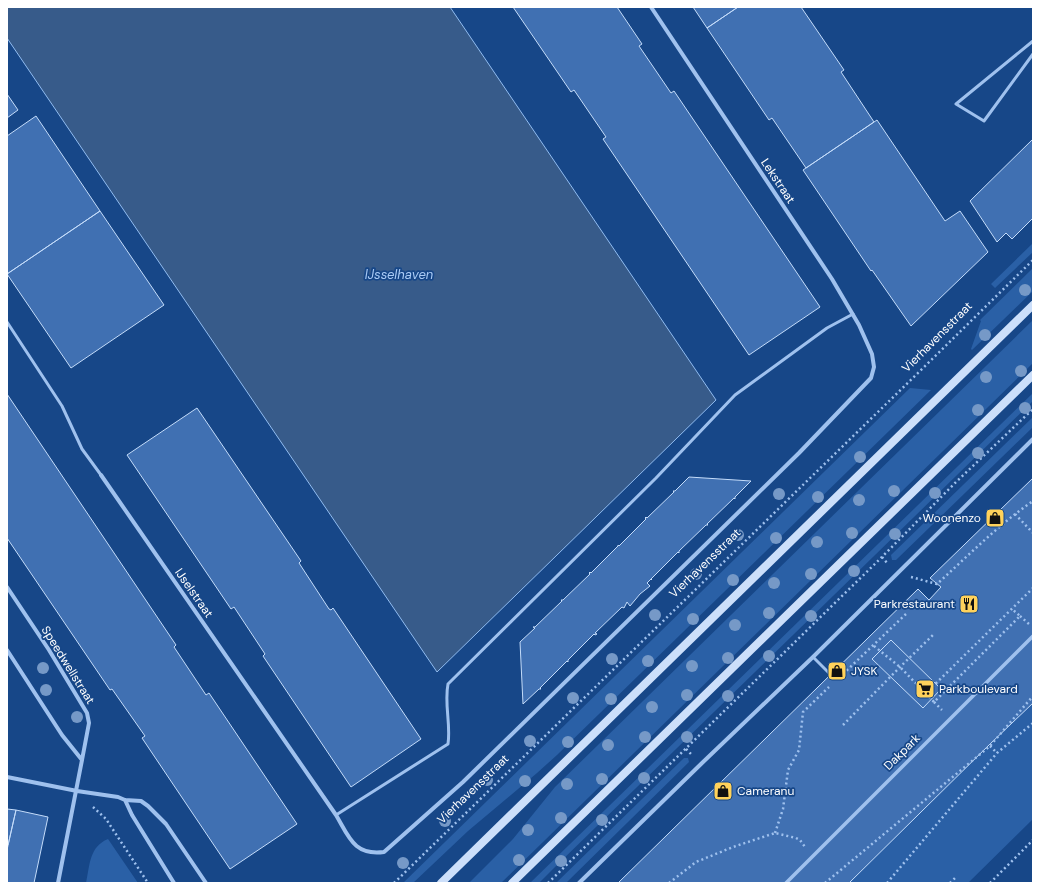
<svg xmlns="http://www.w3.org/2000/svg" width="1040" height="890" viewBox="0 0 1040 890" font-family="'DM Sans',sans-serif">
  <rect width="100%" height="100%" fill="#174788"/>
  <path fill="#2a60a6" d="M1033,243V252L995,288L991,284Z
    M1033,268V291L972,350L971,349L981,321L980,320Z
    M1033,320V363L501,883H469L513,839L555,787Z
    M910,388L931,390L557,755L537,773L468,831L413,883H403Z
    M1033,393V401L556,866L539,883H530Z
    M1033,417V427L896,560H892L891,555Z
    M1033,657V819L968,883H804Z
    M684,758H688L689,762L566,883H556Z
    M108,839L138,883H86C90,865 89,847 108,839Z"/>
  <path fill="#375b8a" stroke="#91bcf0" d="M7,7H450L716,400L437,672L7,38Z"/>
  <path fill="#4070b2" stroke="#c4dcfa" d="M513,7H617L642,44L639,46L671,93L674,91L820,307L749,355L603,139L606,137L574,90L571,92Z
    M693,7H738L707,28Z
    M738,7H801L844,70L841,72L874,122L806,168L772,118L769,120L707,28Z
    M7,94L18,110L7,118Z
    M36,116L100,211L7,274V136Z
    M877,120L945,221L960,211L988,252L911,326L872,270L871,271L803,170Z
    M1033,139V218L1012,239L1006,233L997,242L970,201Z
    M100,211L164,305L71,368L7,274Z
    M7,394L176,645L174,647L206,695L209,693L297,824L230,869L142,738L145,736L112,689L110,690L7,538Z
    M197,408L301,561L299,563L329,609L331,610L333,608L421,739L351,787L263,656L265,654L234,607L231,609L127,455Z
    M689,477L751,481L735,497V499L734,498L707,524L708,525H706L679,551V553L678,552L651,579L652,580L651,579L647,583L650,586L640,594L630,606L627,602L624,608L622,607L595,633L597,634L595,635L594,634L568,660V662L567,661L540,688L541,689H539L523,704L520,642L535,628L533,627H535L562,601L561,600H563L590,574L589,573L590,572L591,573L618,546V545L619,546L646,519L645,518L646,517L647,518L674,492L673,491H675Z
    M1033,478V703L990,744L849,883H618L918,589L929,600L941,587L930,578Z
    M891,640L941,689L923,708L872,659Z
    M7,809L16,810L8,845H7Z
    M16,810L48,817L34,883H7V850Z"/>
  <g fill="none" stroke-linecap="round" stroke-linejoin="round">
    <path stroke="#9fc1ee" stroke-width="2.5" stroke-dasharray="2 3" stroke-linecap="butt" d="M1015,514L1033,533
      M882,557L888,564
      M911,577L937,584C968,556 998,525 1033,501
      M1020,616L1030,625
      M874,646L900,667L934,702L1020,616L1012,609
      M843,674L907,613
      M925,694L1033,588
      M934,702L942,710
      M843,725L900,667L934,634
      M990,746L997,753
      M686,749L693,756
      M93,807L106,819L148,883
      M775,833L783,809L788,770L799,750L803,712L829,687
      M394,883L920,371L1033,260
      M548,883L882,557L955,483L1033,409
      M669,883L696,862L733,847L775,833L796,838L800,840L805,847
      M825,883L990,746L1033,696
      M887,883L997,753L1033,723
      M950,883L956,877
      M990,883L1033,840"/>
    <path stroke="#9fc1ee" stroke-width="3" d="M1033,41L956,104L984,121L1033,54
      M7,322L62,406L82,449L101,475
      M813,657L831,675
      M336,815L448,744C451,724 444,704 448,684L656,478L735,395L827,328L853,314"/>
    <path stroke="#9fc1ee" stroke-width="3.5" d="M786,883L1033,636"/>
    <path stroke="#9fc1ee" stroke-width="4" d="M101,475L336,815C349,837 354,856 384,852L463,782L799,453L871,378L874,367L872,354L859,325L832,279L651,7
      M7,587L49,650L87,713L89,723L82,760L62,735L7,650
      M7,777L77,791L118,797L125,800L141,801L148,806L166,824L206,883
      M125,800L132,815L174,883
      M58,883L82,760
      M579,883L701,764L813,657L1033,439"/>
    <path stroke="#ccdffa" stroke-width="8" d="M441,883L1033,305
      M512,883L1033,375"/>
  </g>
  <g fill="#7699c7">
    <circle cx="1025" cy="290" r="6"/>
    <circle cx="985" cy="335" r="6"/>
    <circle cx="1021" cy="371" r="6"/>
    <circle cx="986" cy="377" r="6"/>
    <circle cx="1025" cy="408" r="6"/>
    <circle cx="978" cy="410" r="6"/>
    <circle cx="978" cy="453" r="6"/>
    <circle cx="860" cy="457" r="6"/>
    <circle cx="894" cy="491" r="6"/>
    <circle cx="935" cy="493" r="6"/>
    <circle cx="779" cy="494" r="6"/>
    <circle cx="818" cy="497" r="6"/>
    <circle cx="859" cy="500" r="6"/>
    <circle cx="852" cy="533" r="6"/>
    <circle cx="895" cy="534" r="6"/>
    <circle cx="738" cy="535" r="6"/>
    <circle cx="776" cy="538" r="6"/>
    <circle cx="817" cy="542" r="6"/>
    <circle cx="854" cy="571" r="6"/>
    <circle cx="696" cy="574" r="6"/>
    <circle cx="811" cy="574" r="6"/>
    <circle cx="733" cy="580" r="6"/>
    <circle cx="774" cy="583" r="6"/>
    <circle cx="769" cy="613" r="6"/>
    <circle cx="655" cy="615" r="6"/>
    <circle cx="811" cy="616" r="6"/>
    <circle cx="693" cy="619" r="6"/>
    <circle cx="735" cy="625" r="6"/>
    <circle cx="769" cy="656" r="6"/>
    <circle cx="728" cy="658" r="6"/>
    <circle cx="612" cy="659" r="6"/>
    <circle cx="648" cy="661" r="6"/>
    <circle cx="692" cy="666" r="6"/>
    <circle cx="43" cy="668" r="6"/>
    <circle cx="46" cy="690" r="6"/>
    <circle cx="687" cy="695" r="6"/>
    <circle cx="728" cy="696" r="6"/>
    <circle cx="573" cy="698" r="6"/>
    <circle cx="611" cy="699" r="6"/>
    <circle cx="652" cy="707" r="6"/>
    <circle cx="77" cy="717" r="6"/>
    <circle cx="645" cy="737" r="6"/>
    <circle cx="687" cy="737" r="6"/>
    <circle cx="530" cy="741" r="6"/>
    <circle cx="568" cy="742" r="6"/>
    <circle cx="608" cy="745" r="6"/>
    <circle cx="644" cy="778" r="6"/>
    <circle cx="602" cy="779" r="6"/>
    <circle cx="487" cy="780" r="6"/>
    <circle cx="525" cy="781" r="6"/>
    <circle cx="567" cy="784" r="6"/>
    <circle cx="561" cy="818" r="6"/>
    <circle cx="602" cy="820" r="6"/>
    <circle cx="445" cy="821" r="6"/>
    <circle cx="528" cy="830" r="6"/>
    <circle cx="519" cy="860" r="6"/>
    <circle cx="561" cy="861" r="6"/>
    <circle cx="403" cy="863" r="6"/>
  </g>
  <defs>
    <symbol id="shop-square" viewBox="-11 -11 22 22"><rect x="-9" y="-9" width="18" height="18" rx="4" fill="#ffd25b" stroke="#174788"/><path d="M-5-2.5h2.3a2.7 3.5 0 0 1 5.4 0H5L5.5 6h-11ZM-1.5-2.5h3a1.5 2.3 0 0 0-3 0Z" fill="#111"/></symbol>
    <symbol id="restaurant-square" viewBox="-11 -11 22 22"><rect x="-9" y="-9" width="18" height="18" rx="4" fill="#ffd25b" stroke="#174788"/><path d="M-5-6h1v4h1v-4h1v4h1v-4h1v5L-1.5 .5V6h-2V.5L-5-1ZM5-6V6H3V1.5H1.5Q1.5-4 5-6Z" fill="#111"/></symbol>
    <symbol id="supermarket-square" viewBox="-11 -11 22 22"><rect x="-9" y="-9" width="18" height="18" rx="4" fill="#ffd25b" stroke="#174788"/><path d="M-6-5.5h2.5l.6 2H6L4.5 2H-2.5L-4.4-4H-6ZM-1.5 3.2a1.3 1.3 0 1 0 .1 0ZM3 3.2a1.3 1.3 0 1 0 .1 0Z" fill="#111"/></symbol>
  </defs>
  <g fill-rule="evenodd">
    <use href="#shop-square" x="984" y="507" width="22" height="22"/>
    <use href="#restaurant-square" x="958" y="593" width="22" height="22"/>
    <use href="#shop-square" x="826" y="660" width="22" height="22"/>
    <use href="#supermarket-square" x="914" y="678" width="22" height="22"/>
    <use href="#shop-square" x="712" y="780" width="22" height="22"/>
  </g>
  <g text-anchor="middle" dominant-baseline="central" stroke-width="3.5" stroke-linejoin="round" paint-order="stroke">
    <g font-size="12" fill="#fff" stroke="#174788">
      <text transform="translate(778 181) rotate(56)">Lekstraat</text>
      <text transform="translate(937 337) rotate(-45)">Vierhavensstraat</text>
      <text transform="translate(705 563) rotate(-44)">Vierhavensstraat</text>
      <text transform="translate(194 593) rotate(55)">IJselstraat</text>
      <text transform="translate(68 665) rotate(58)">Speedwellstraat</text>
      <text transform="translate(902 752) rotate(-45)">Dakpark</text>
      <text transform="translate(473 789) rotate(-44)">Vierhavensstraat</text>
    </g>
    <g font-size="12" fill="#fff" stroke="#174788" text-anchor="start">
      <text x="981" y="518" text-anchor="end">Woonenzo</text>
      <text x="955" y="604" text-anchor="end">Parkrestaurant</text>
      <text x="851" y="671">JYSK</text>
      <text x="939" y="689">Parkboulevard</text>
      <text x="737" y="791">Cameranu</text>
    </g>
    <g font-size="13" font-style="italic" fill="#aacbf5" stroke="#174788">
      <text x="399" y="274">IJsselhaven</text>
    </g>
  </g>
  <rect width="1040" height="890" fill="none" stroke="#ffffff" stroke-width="16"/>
</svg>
